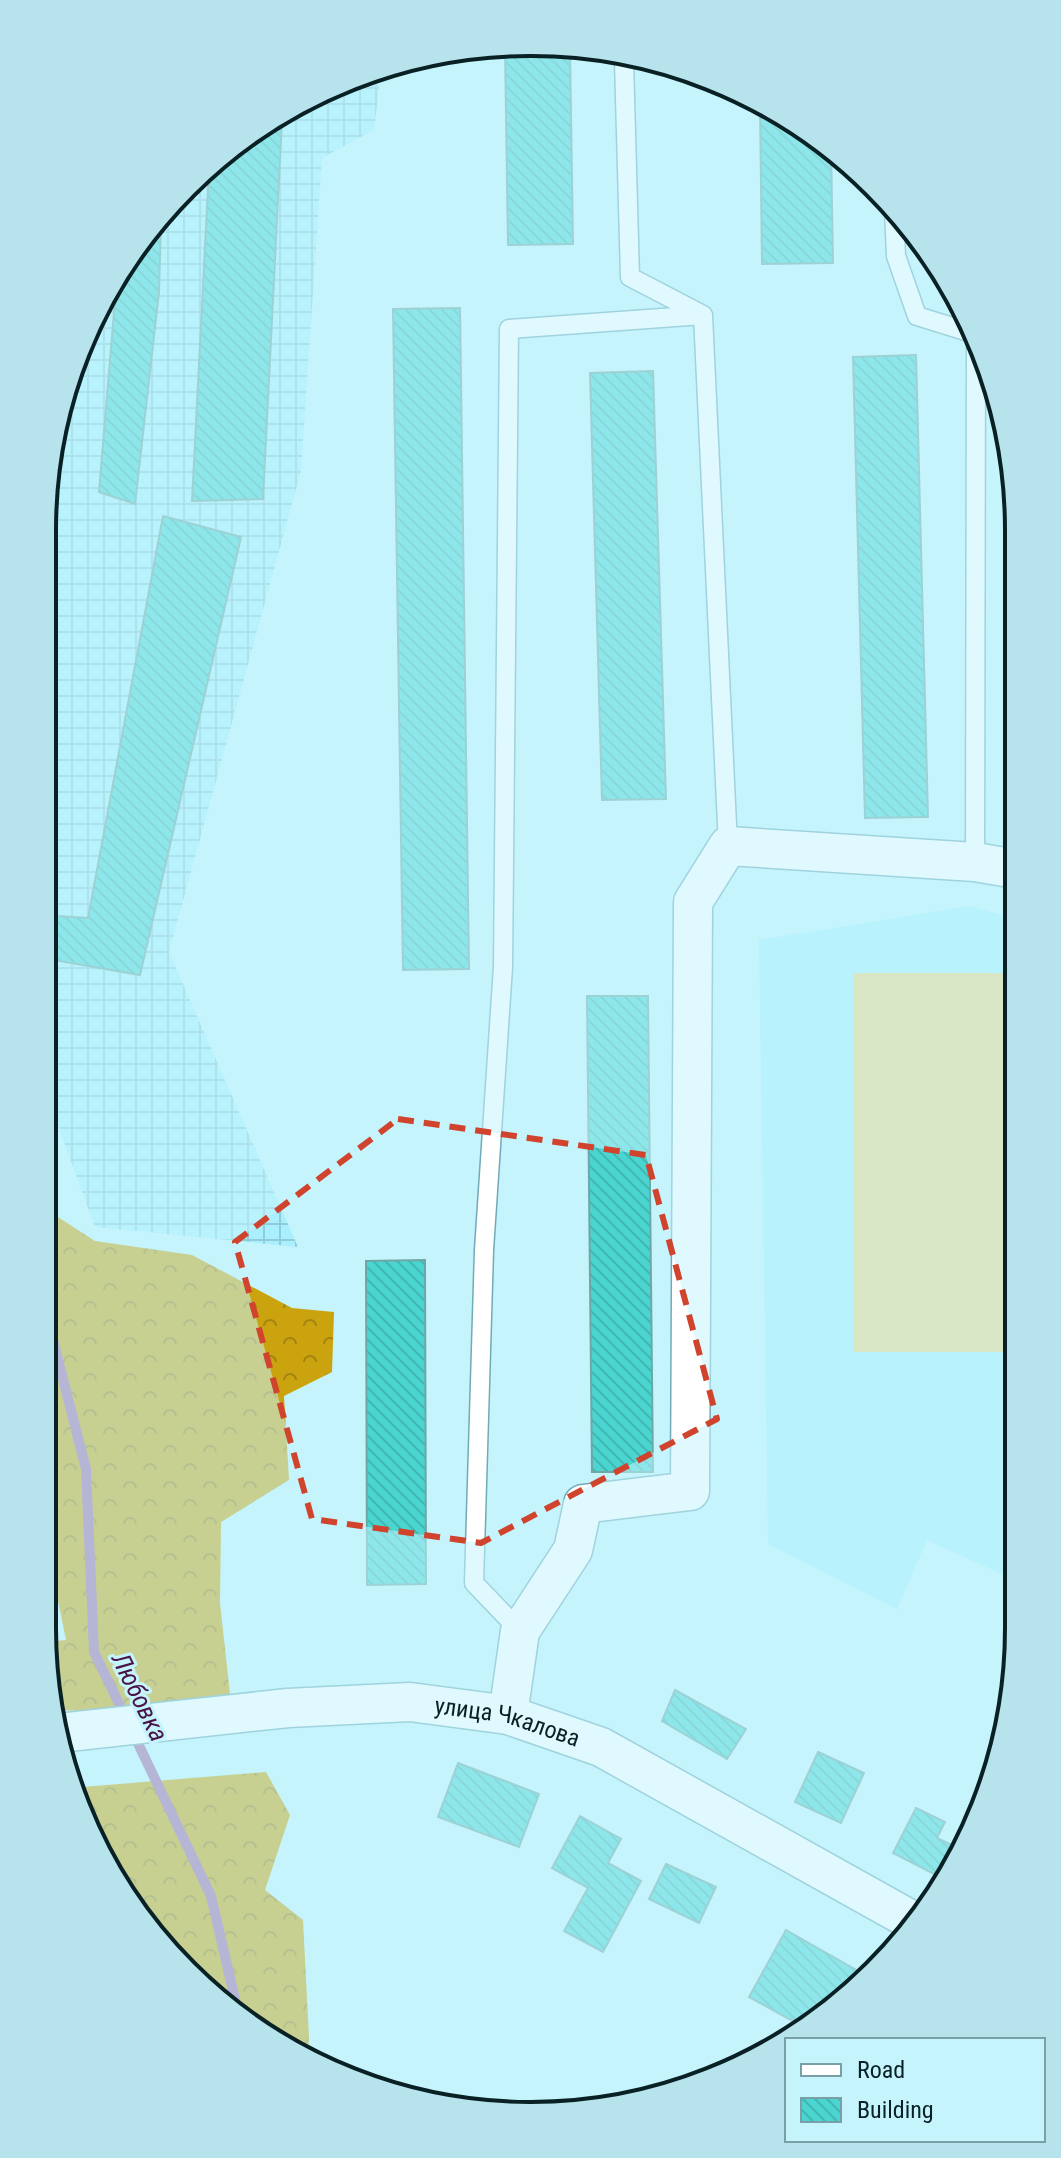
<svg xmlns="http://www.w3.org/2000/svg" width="1061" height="2158" viewBox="0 0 1061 2158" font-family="'Roboto Condensed',sans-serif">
  <defs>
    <pattern id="industrial-grid" width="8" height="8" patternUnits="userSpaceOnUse" patternTransform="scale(2)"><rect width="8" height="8" fill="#a9effd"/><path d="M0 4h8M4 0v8" fill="none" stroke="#90cdd9"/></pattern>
    <pattern id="forest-crowns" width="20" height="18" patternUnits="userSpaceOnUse" patternTransform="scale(2)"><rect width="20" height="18" fill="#caa30f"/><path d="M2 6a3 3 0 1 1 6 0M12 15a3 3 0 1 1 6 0" fill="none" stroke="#a2840e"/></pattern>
    <pattern id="building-back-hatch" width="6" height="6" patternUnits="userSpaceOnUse" patternTransform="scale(2)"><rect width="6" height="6" fill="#4bd5d0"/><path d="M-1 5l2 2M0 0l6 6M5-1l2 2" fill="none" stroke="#40b7b2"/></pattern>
  </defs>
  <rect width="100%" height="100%" fill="#c5f4fd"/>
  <path fill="#a9effd" d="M970,906L1016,919L1019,1582L927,1540L897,1609L768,1544L759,940Z"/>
  <path fill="url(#industrial-grid)" d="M381,72L374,130L322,158L301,471L169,952L298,1247L95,1227L42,1082V530L79,343L185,185L344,79Z"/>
  <path fill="url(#forest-crowns)" d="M47,1210L95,1241L192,1255L292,1308L334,1312L332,1372L284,1396L289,1480L221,1522L220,1603L230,1694L142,1713L56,1710L44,1642L66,1640L56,1591L42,1594V1217Z
    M266,1772L290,1815L265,1890L303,1920L309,2037L308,2059L286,2050L143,1925L70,1788Z"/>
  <path fill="#f2d581" d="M854,973H1007V1352H854Z"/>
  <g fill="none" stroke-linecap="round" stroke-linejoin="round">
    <path stroke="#a36ba4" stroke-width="10" d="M42,1297L86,1469L94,1652L126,1718
      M133,1733L211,1896L237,2008"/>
  </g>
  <path fill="url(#building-back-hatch)" stroke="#6da8a5" stroke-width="2" d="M531,42L570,50L573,244L508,245L505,47Z
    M760,104L831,146L833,263L762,264Z
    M282,120L263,499L192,501L209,169Z
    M161,222L159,292L135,504L99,492L116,288Z
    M460,308L469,969L403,970L393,309Z
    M916,355L928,817L865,818L853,357Z
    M653,371L666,799L602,800L590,373Z
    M163,516L241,537L140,975L42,958V915L88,918Z
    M587,996H648L653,1472H592Z
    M425,1260L426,1584L367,1585L366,1261Z
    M675,1690L746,1729L727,1759L662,1721Z
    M818,1752L864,1773L841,1823L795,1802Z
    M458,1763L539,1794L519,1847L438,1817Z
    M916,1808L945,1822L937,1838L958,1848L940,1877L893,1853Z
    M580,1816L621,1839L608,1863L641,1881L603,1952L564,1931L588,1888L552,1868Z
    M666,1864L716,1887L699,1923L649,1899Z
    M786,1930L865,1975L860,1985L802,2026L749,1997Z"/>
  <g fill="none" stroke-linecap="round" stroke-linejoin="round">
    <defs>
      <path id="lane" d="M624,61L630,277L703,315
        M894,209L896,256L917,316L975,334
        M975,862L976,334
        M520,1631L474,1583L484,1250L503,967L509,329L703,315L728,846"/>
      <g id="street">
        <path d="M508,1715L520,1631L573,1550L583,1504L690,1491L693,902L728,846L975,862L1016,869"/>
        <path id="s1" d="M59,1733L288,1708L410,1702L508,1715L601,1747L911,1920"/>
      </g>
    </defs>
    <use href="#lane" stroke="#72abb7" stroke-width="21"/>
    <use href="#street" stroke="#72abb7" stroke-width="41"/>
    <use href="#lane" stroke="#fff" stroke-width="18"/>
    <use href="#street" stroke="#fff" stroke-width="38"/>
  </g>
  <path d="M0 0H1061V2158H0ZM398,1119L646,1155L717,1419L481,1543L312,1519L235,1242Z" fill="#c5f4fd" fill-opacity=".55" fill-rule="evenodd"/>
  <path fill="none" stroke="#d0442e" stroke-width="6" stroke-dasharray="16 10" stroke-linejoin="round" d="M398,1119L646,1155L717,1419L481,1543L312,1519L235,1242Z"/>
  <g text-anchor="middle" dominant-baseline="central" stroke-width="6" stroke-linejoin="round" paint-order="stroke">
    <g font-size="24" fill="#092125" stroke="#c5f4fd">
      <text stroke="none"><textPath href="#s1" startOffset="452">улица Чкалова</textPath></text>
    </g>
    <g font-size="26" font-style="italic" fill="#4a1345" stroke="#c5f4fd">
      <text transform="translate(140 1697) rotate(64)">Любовка</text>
    </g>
  </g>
  <path d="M0 0H1061V2158H0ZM530 56H531A474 474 0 0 1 1005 530V1628A474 474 0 0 1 531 2102H530A474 474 0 0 1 56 1628V530A474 474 0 0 1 530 56Z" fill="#b6e3ec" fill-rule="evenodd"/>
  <path fill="none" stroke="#092125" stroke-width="4" d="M530 56H531A474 474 0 0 1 1005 530V1628A474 474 0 0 1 531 2102H530A474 474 0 0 1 56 1628V530A474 474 0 0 1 530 56Z"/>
  <rect x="785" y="2038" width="260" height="104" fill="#c5f4fd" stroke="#7aa0a7" stroke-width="2"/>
  <rect x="801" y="2064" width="40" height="12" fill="#ffffff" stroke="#7aa0a7" stroke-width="2"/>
  <text x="857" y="2078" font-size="24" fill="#092125">Road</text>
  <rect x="801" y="2098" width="40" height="24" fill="url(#building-back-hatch)" stroke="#7aa0a7" stroke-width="2"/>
  <text x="857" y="2118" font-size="24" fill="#092125">Building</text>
</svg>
